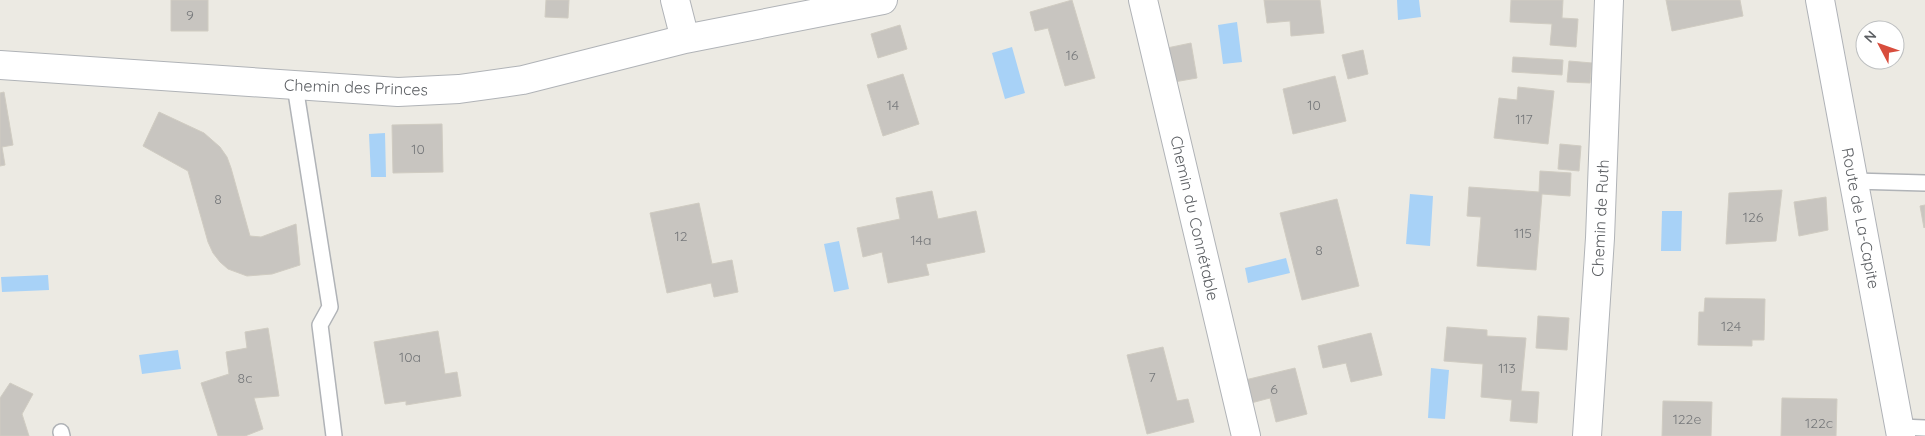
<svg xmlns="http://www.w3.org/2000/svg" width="1925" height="436" viewBox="0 0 1925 436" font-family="Quicksand,sans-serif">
  <rect width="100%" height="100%" fill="#eceae3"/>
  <path fill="#a8d2f7" d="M1397,0H1419L1421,17L1398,20Z
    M1237,22L1242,62L1223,64L1218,25Z
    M1012,47L1025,93L1005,99L992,53Z
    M385,133L386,177H371L369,134Z
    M1410,194L1433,196L1430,246L1406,244Z
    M1662,211H1682L1681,251H1661Z
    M839,241L849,289L834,292L824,244Z
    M1286,258L1290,273L1248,283L1245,268Z
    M48,275L49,290L2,292L1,277Z
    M178,350L181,369L142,374L139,355Z
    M1431,368L1449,370L1445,419L1428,418Z"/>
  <path fill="#c8c5c0" stroke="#d0ccc2" d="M171,0H208V31H171Z
    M546,0H569L568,18L545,17Z
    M1072,0L1095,78L1065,86L1048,28L1035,31L1030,12Z
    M1264,0H1320L1324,33L1291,36L1290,21L1267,23Z
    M1511,0H1563L1562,18L1578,19L1576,47L1550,45L1552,24L1510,22Z
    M1666,0H1740L1743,16L1672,31Z
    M900,25L907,49L878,58L871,34Z
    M1191,43L1197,78L1174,82L1167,48Z
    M1363,50L1368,74L1348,79L1342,55Z
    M1513,57L1563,60L1562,75L1512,72Z
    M1569,61L1592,63L1590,83L1567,82Z
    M903,74L919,124L883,136L867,85Z
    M1335,76L1346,121L1293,134L1283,89Z
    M1518,87L1554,91L1548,144L1494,138L1499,98L1517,100Z
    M4,92L13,145L2,147L5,165L0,166V93Z
    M159,112L204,133L220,147L227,157L231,168L250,236L261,237L296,224L300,265L272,274L247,276L228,269L220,262L213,253L208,242L188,171L143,146Z
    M442,124L443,172L393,173L392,125Z
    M1560,144L1581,146L1579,171L1558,169Z
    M1540,171L1571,173L1570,196L1542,194L1536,270L1477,266L1481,217L1467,216L1469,187L1539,192Z
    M1782,190L1776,241L1726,244L1729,193Z
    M932,191L938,219L976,211L985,252L926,264L929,275L888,283L882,252L863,257L857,228L900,219L896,198Z
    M1826,197L1828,230L1799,236L1794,202Z
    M1337,199L1359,286L1302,300L1280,213Z
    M699,203L712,264L732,260L738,292L714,297L711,283L667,293L650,213Z
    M1925,205V227L1924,228L1920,206Z
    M1705,298L1765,299L1764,340H1752V346L1698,345L1699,312H1704Z
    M1538,316L1569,318L1567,350L1536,348Z
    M1447,327L1487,330V336L1526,338L1521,391L1539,392L1537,423L1510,421L1512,400L1481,397L1483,364L1444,361Z
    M268,328L279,396L254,398L263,429L245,436H218L201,383L229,374L226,352L247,348L245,332Z
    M438,331L445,374L457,372L461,396L406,405V401L385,404L374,342Z
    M1371,333L1382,375L1351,382L1346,363L1323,368L1318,346Z
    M1163,347L1177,401L1188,399L1194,422L1147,434L1127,355Z
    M1295,368L1307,414L1276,422L1270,398L1251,403L1245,380Z
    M10,383L33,394L22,414L29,436H0V398Z
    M1782,398L1837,399L1836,436H1781Z
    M1663,401L1712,402L1711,436H1662Z"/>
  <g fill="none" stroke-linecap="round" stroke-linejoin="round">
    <defs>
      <path id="lane" d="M295,86L330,307L320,325L334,436
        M1854,181L1925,183
        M1900,427L1925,428
        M61,432L62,436"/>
      <path id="street" d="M675,0L685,39
        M1143,0L1246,436
        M0,65L398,92L459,89L523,80L685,39L883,0
        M1587,436L1600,238L1609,0"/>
      <path id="secondary" d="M1820,0L1901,436"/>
    </defs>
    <use href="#lane" stroke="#b0b3b7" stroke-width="18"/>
    <use href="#street" stroke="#b0b3b7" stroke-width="30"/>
    <use href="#secondary" stroke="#afb2b7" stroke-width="30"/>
    <use href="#lane" stroke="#fff" stroke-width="15"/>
    <use href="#street" stroke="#fff" stroke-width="28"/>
    <use href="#secondary" stroke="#fff" stroke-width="28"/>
  </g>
  <g text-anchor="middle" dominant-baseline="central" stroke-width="5" stroke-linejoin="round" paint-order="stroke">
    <g font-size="14" fill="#76787a">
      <text x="190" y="15">9</text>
      <text x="1072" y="55">16</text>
      <text x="893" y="105">14</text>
      <text x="1314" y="105">10</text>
      <text x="1524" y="119">117</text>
      <text x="418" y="149">10</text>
      <text x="218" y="199">8</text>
      <text x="1753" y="217">126</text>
      <text x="1523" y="233">115</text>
      <text x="681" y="236">12</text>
      <text x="921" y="240">14a</text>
      <text x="1319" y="250">8</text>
      <text x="1731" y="326">124</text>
      <text x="410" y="357">10a</text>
      <text x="1507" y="368">113</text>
      <text x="1152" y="377">7</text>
      <text x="245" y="378">8c</text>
      <text x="1274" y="389">6</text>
      <text x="1687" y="419">122e</text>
      <text x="1819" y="423">122c</text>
    </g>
    <g font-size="16" fill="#5b5e62" stroke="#fff">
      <text transform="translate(356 87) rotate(2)">Chemin des Princes</text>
      <text transform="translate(1195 218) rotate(77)">Chemin du Connétable</text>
      <text transform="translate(1600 218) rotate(-87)">Chemin de Ruth</text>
      <text transform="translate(1861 218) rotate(79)">Route de La-Capite</text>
    </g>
  </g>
  <g transform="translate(1880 45) rotate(311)"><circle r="24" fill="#ffffff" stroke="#bdbfc0"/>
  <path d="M0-4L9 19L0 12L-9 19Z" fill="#d84d3d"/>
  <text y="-8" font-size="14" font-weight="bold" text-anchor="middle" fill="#5b5e62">N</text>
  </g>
</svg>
